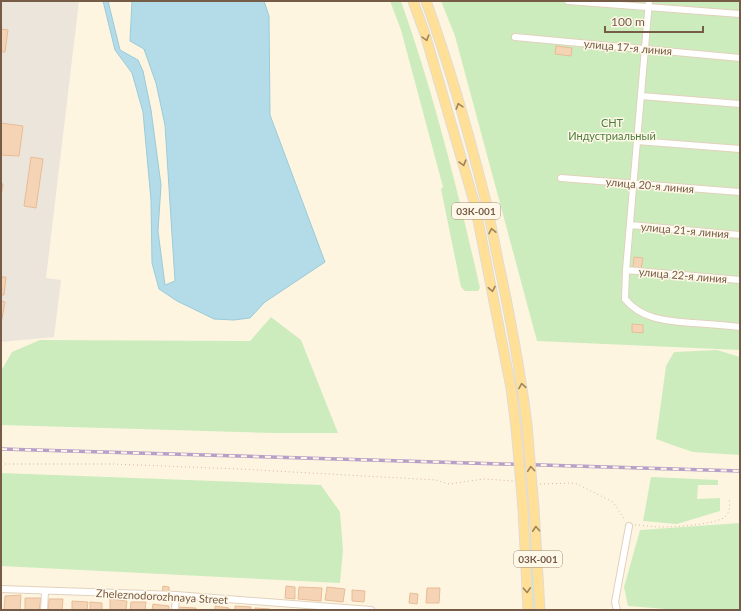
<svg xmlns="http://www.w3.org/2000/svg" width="741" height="611" viewBox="0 0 741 611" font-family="Lato,sans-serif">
  <rect width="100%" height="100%" fill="#fef5e0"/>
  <path fill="#ece5dc" d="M1,1H79L46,278L61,280L54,337L1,342Z"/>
  <path fill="#cdecbe" d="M390,1H401C434,94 458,191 480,288L478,291H465L461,287L441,189L443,187L401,30Z
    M441,1H740V350L537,341L455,36Z
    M271,317L301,340L338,433H273L1,425V371L12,352L40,340L250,341Z
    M717,350L740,357V455L693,452L675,446L656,439L666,366L674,352Z
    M1,473L321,485L340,512L343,550L340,583L1,566Z
    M651,477L718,480V485H698L697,499L720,498V511L677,524L643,521Z
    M740,523V610H678L628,606L624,587L640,530Z
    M529,533H533L537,610H533Z"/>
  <path fill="#b4dce8" stroke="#9acbda" d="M103,1H108L120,50L138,60L143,71L151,110L161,185L158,231L165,285L175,281L165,125L156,83L144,49L130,41L132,1H264L269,16L270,115L325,262L265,302L250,318L234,320L214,319L177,301L159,289L152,263L151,200L143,112L132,73L115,50Z"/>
  <path fill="#f5d4b6" stroke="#e8bc96" d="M1,29L8,30L5,52H1Z
    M556,46L572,48L571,56L555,54Z
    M1,123L23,126L19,156L1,155Z
    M31,157L43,159L36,208L24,206Z
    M1,183L3,184L1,197Z
    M634,257L643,258L641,269L633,268Z
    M1,277H6L4,295H1Z
    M1,301L5,302L1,324Z
    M632,324L643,325V333L632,332Z
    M163,586L169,587V593H162Z
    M286,586L295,587V599L285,598Z
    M299,587L322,588L321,601L298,599Z
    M327,587L345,589L343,602L325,600Z
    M427,588H440L439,603H426Z
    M352,590L365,591L364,602L352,601Z
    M410,593L418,594L417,604L409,603Z
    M21,595L20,610H4L5,596Z
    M25,598H41L39,610H25Z
    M49,599H63L62,610H48Z
    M110,599L127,601L126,610H110Z
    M72,601L88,602L87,610H72Z
    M90,602L102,603V610H90Z
    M131,602H146L145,610H130Z
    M153,604L169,606V610H152Z
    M215,606L229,608V610H215Z
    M235,606L251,607V610H235Z
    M177,607L196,608V610H178Z
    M255,608L270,609V610H255Z"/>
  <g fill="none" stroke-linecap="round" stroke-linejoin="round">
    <defs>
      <path id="minor" d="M568,1L740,14
        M649,1L626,270L625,299C642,320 668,321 693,323C709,324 724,325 740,327
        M515,37L740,58
        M641,96L740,104
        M637,141L740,149
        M561,178L740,192
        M630,225L740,235
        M626,270L740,280
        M1,589L176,595L371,610
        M44,610L45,592
        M175,610L176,595
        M617,610L615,602L629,526"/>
      <path id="primary" d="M413,1L425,34L475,205L511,388L516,427
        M426,1C450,67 469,134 486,202C492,227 496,253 502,279C512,327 521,376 527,425
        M534,508L540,610
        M523,509L528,610"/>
    </defs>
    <use href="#minor" stroke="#e2d1bc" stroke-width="8"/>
    <use href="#primary" stroke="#e1dbd6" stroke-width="11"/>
    <path stroke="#d9b89a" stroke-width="1" stroke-dasharray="1 3" stroke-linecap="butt" d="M1,464H113L239,469L436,480L449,484L484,479L513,481
      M540,484L575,483L613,502L625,520
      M635,525C643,525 651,527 660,527C672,527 718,525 726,516C730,511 730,504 729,498"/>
    <use href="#minor" stroke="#fff" stroke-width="6"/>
    <use href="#primary" stroke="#ffe096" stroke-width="9"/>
    <defs>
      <path id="rail" d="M1,449L740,471"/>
    </defs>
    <use href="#rail" stroke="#b89fc7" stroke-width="3.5"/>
    <use href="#rail" stroke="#fff8e8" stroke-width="2" stroke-dasharray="6" stroke-linecap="butt"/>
    <defs>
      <path id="primary-bridge" d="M527,425L534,508
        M516,427L523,509"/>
    </defs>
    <use href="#primary-bridge" stroke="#e1dbd6" stroke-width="11" stroke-linecap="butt"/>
    <use href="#primary-bridge" stroke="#ffe096" stroke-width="9"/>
  </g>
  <defs><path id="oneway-chevron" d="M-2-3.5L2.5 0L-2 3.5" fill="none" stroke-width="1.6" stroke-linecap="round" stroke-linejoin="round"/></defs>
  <g stroke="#9f835e">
    <use href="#oneway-chevron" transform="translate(426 38) rotate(73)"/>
    <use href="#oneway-chevron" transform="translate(459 106) rotate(-107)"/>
    <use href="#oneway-chevron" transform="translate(463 163) rotate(74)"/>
    <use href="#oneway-chevron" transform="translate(492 231) rotate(-102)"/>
    <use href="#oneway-chevron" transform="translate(492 289) rotate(79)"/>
    <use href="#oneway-chevron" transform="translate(522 386) rotate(-99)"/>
    <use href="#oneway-chevron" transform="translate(531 469) rotate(-95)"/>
    <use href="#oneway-chevron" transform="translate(536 529) rotate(-94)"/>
    <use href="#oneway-chevron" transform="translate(527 590) rotate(87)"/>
  </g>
  <g text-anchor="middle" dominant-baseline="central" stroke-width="3" stroke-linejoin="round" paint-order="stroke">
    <g fill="#fff8e8" stroke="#9f8a77" stroke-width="1">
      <rect x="452" y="203" width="48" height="16" rx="3"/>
      <rect x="514" y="551" width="48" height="16" rx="3"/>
    </g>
    <g font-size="10" font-weight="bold" fill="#765b46">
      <text x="476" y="211">03К-001</text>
      <text x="538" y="559">03К-001</text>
    </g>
    <g font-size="11" fill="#765b46" stroke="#fff8e8">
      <text transform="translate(628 47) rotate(5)">улица 17-я линия</text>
      <text transform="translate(650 185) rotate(5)">улица 20-я линия</text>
      <text transform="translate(685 230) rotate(5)">улица 21-я линия</text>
      <text transform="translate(683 275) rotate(5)">улица 22-я линия</text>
      <text transform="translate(162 596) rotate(3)">Zheleznodorozhnaya Street</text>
    </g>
    <g font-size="11" fill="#4b7d3d" stroke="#fff8e8">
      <text x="612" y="122">СНТ<tspan x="612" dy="13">Индустриальный</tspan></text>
    </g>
  </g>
  <rect width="741" height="611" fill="none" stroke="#765b46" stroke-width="4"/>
  <path d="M605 26v6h98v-6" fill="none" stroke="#765b46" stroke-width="2"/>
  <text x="611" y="26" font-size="12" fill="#765b46" stroke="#fff8e8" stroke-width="3" paint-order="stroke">100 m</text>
</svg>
